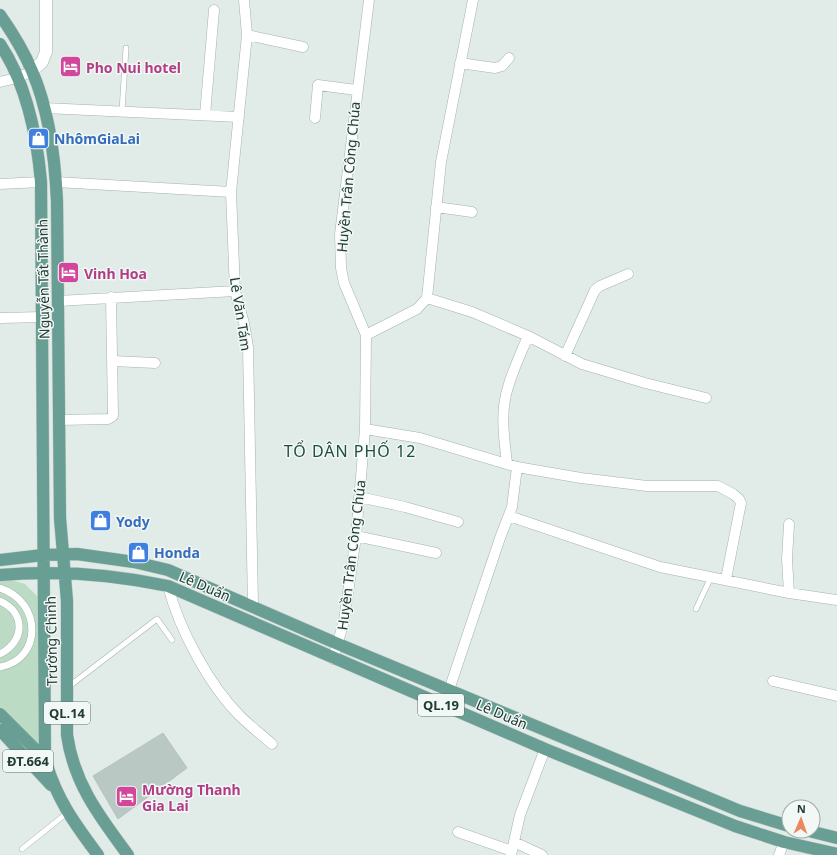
<svg xmlns="http://www.w3.org/2000/svg" width="837" height="855" viewBox="0 0 837 855" font-family="'Noto Sans',sans-serif">
  <rect width="100%" height="100%" fill="#e1ebe7"/>
  <path fill="#bbdbc5" d="M0,577L25,584L39,598L41,743L38,744L0,710Z"/>
  <path fill="#b9c8c3" stroke="#b4c4be" d="M163,733L187,768L118,819L93,776Z"/>
  <g fill="none" stroke-linecap="round" stroke-linejoin="round">
    <defs>
      <path id="service" d="M122,111L126,48
        M696,609L711,577
        M68,687L157,619L172,640
        M22,849L67,813"/>
      <path id="pedestrian" d="M0,588C43,602 42,660 0,667
        M0,601C26,613 25,641 0,654"/>
      <path id="minor" d="M244,0L247,35L231,192L235,291L244,323L248,347L253,606
        M247,35L303,47
        M460,63L495,68L502,66L509,58
        M0,82L17,78L32,71
        M44,108L239,117
        M205,115L214,10
        M315,118L318,85L356,90
        M56,182L231,192
        M0,184L41,182
        M436,207L472,212
        M427,298L472,312L528,336L582,364L645,383L706,398
        M58,301L235,291
        M0,318L42,317
        M366,335L417,309L427,298L441,162L473,0
        M565,356L595,290L600,286L628,274
        M113,361L155,363
        M60,420L108,419L113,416L111,297
        M365,429L420,438L517,467L581,478L647,486H718L733,494L739,499L741,503L726,579
        M507,463C504,438 500,412 508,387C513,370 521,353 528,336
        M359,497L405,507L458,522
        M509,516L660,567L789,593L837,600
        M356,536L436,553
        M168,586C179,629 209,685 240,716C250,726 262,735 272,744
        M789,593L787,559L789,524
        M333,659L344,621L356,536L365,429L366,335L344,283L341,268L340,234L369,0
        M773,681L837,696
        M449,690L500,538L512,507L517,467
        M458,832L512,851
        M514,842L542,855
        M511,855L520,815L545,749
        M779,855L784,842"/>
      <path id="tertiary" d="M32,71L42,62L46,52V0"/>
      <path id="primary" d="M0,15C12,32 24,52 32,71C49,110 55,158 57,201L60,518L67,601V735C74,784 100,817 128,855
        M0,44C26,83 37,136 41,182L45,759C56,798 74,823 98,855
        M0,560L43,555L77,554L134,562L168,570L338,644L740,811L789,826
        M0,575C57,570 112,574 168,586L545,749L735,826L784,842L837,854
        M0,714L45,759
        M0,730L51,785
        M809,831L837,838"/>
    </defs>
    <use href="#service" stroke="#a4b3ae" stroke-width="6"/>
    <use href="#pedestrian" stroke="#a4b3ae" stroke-width="8"/>
    <use href="#minor" stroke="#a4b3ae" stroke-width="11"/>
    <use href="#tertiary" stroke="#a4b3ae" stroke-width="13"/>
    <use href="#primary" stroke="#c1c8c6" stroke-width="13"/>
    <use href="#service" stroke="#fff" stroke-width="5"/>
    <use href="#pedestrian" stroke="#fff" stroke-width="7"/>
    <use href="#minor" stroke="#fff" stroke-width="10"/>
    <use href="#tertiary" stroke="#fff" stroke-width="12"/>
    <use href="#primary" stroke="#689e93" stroke-width="12"/>
  </g>
  <defs>
    <symbol id="hotel-square" viewBox="-11 -11 22 22"><rect x="-9" y="-9" width="18" height="18" rx="4" fill="#d1479c" stroke="#f1f8f5"/><path d="M-6-4.5h1.5V1H6V5H4.5V3h-9V5H-6ZM-4 0a1.8 1.8 0 1 1 3.6 0ZM.5 0V-2.5h3Q6-2.5 6 0Z" fill="#fff"/></symbol>
    <symbol id="shop-square" viewBox="-11 -11 22 22"><rect x="-9" y="-9" width="18" height="18" rx="4" fill="#3f7fe0" stroke="#f1f8f5"/><path d="M-5-2.5h2.3a2.7 3.5 0 0 1 5.4 0H5L5.5 6h-11ZM-1.5-2.5h3a1.5 2.3 0 0 0-3 0Z" fill="#fff"/></symbol>
  </defs>
  <g fill-rule="evenodd">
    <use href="#hotel-square" x="58" y="54" width="25" height="25"/>
    <use href="#shop-square" x="26" y="126" width="25" height="25"/>
    <use href="#hotel-square" x="56" y="260" width="25" height="25"/>
    <use href="#shop-square" x="88" y="508" width="25" height="25"/>
    <use href="#shop-square" x="126" y="540" width="25" height="25"/>
    <use href="#hotel-square" x="114" y="784" width="25" height="25"/>
  </g>
  <g text-anchor="middle" dominant-baseline="central" stroke-width="3" stroke-linejoin="round" paint-order="stroke">
    <g fill="#f1f8f5" stroke="#60746f" stroke-width="1">
      <rect x="418" y="694" width="46" height="22" rx="3"/>
      <rect x="44" y="702" width="46" height="22" rx="3"/>
      <rect x="3" y="750" width="50" height="22" rx="3"/>
    </g>
    <g font-size="13" font-weight="bold" fill="#223b35">
      <text x="441" y="705">QL.19</text>
      <text x="67" y="713">QL.14</text>
      <text x="28" y="761">ĐT.664</text>
    </g>
    <g font-size="14" font-weight="bold" fill="#b23c85" stroke="#f1f8f5" text-anchor="start">
      <text x="86" y="67">Pho Nui hotel</text>
      <text x="84" y="273">Vinh Hoa</text>
      <text x="142" y="789">Mường Thanh<tspan x="142" dy="16">Gia Lai</tspan></text>
    </g>
    <g font-size="14" font-weight="bold" fill="#366cbe" stroke="#f1f8f5" text-anchor="start">
      <text x="54" y="138">NhômGiaLai</text>
      <text x="116" y="521">Yody</text>
      <text x="154" y="552">Honda</text>
    </g>
    <g font-size="14" fill="#223b35" stroke="#f1f8f5">
      <text transform="translate(348 177) rotate(-85)">Huyền Trân Công Chúa</text>
      <text transform="translate(43 279) rotate(-91)">Nguyễn Tất Thành</text>
      <text transform="translate(241 314) rotate(81)">Lê Văn Tám</text>
      <text transform="translate(351 555) rotate(-83)">Huyền Trân Công Chúa</text>
      <text transform="translate(205 586) rotate(23)">Lê Duẩn</text>
      <text transform="translate(51 641) rotate(-91)">Trường Chinh</text>
      <text transform="translate(502 714) rotate(23)">Lê Duẩn</text>
    </g>
    <g font-size="16" letter-spacing="1" fill="#1f4c43" stroke="#f1f8f5">
      <text x="350" y="451">TỔ DÂN PHỐ 12</text>
    </g>
  </g>
  <g transform="translate(801 819) rotate(2)"><circle r="19" fill="#f1f8f5" stroke="#9eaca8"/>
  <path d="M0-3L7 15L0 10L-7 15Z" fill="#eb885f"/>
  <text y="-6" font-size="11" font-weight="bold" text-anchor="middle" fill="#223b35">N</text>
  </g>
</svg>
